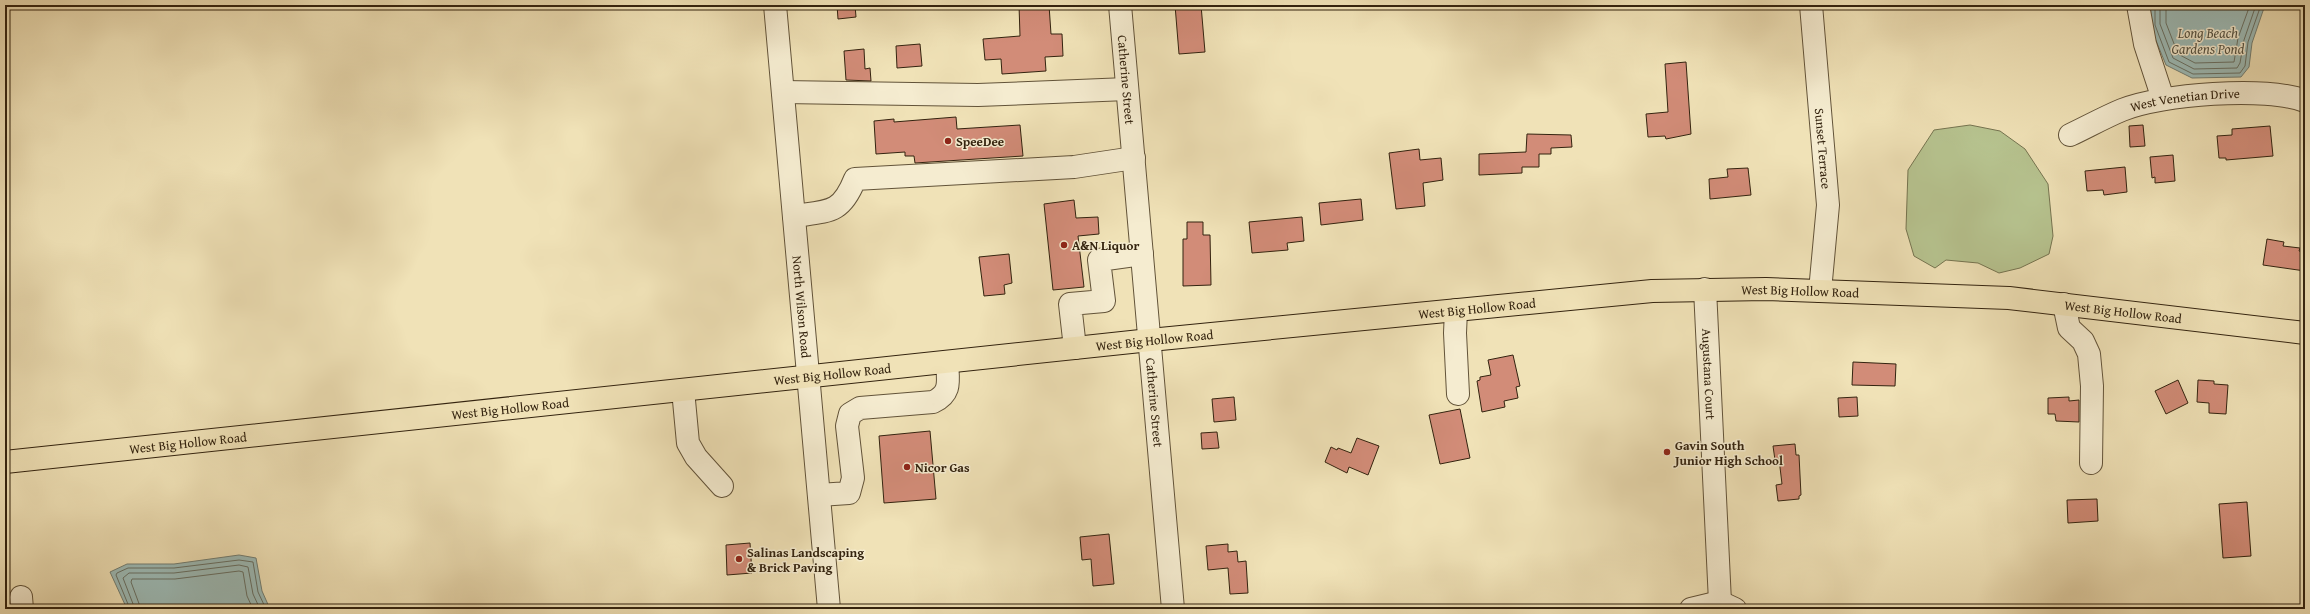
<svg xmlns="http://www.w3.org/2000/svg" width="2310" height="614" viewBox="0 0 2310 614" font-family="'Gentium Book Plus',serif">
  <rect width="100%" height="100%" fill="#f0e2b7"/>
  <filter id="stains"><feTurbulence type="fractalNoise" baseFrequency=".005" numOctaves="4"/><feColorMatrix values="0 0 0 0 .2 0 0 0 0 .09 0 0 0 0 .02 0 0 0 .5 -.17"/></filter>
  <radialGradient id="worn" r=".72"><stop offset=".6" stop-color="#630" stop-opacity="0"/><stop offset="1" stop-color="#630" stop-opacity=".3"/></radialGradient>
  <path fill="#b7c490" stroke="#757450" d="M1970,125L2000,131L2025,149L2048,184L2053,236L2049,254L2020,268L1999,273L1978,263L1946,260L1935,268L1914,256L1906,229L1908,170L1934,130Z"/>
  <path fill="#9dbcb8" stroke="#737f74" d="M2151,5H2265L2252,43L2249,67L2241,77L2192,78L2166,65L2150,26Z
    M239,555L256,558L262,591L270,609H127L110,572L127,564H174Z"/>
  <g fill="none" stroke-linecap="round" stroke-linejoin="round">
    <path stroke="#687064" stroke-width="1" d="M2155,5V25L2169,62L2193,74L2240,73L2245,66L2248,42L2261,5
      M2160,5V24L2173,58L2194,69L2237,68L2240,63L2244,40L2256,5
      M2166,5V23L2178,54L2195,63L2234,62L2238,38L2250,5
      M130,609L116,575L117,573L128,568H174L239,560L253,562L258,592L266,609
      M135,609L123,578L129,573H174L239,565L248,567L253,594L260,609
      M141,609L131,582L132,579H175L239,571L243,572L247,596L253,609"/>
  </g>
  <path fill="#d28c78" stroke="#33230f" d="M837,5H855L856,17L838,19Z
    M1019,5H1049L1051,34H1062L1063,56L1045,57L1046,71L1002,74L1001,59L985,60L983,39L1020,36Z
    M1175,5H1201L1205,52L1179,54Z
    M920,44L922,66L897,68L896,46Z
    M864,49L865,69L870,68L871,81L846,80L844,51Z
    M1686,62L1691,134L1666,139L1665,136L1648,137L1646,114L1668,112L1665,64Z
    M956,117L957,129L1020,125L1023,156L915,163L914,156H905V152L876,154L874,121L894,119V122Z
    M2143,125L2145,146L2130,147L2129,126Z
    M2270,126L2273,156L2226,160V158H2219L2217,136L2232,135V129Z
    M1527,134L1571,135L1572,147L1551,148V154H1539V167H1522V173L1479,175V154L1526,152Z
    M1419,149L1420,160L1441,158L1443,180L1423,183L1425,206L1396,209L1389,153Z
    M2173,155L2175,181L2155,183V177L2152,178L2150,157Z
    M2125,167L2127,192L2104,195L2103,190L2087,191L2085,171Z
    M1748,168L1751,195L1710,199L1709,179L1728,177L1727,169Z
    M1361,199L1363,220L1321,225L1319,203Z
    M1074,200L1076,218L1098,217L1099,234L1078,236L1084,287L1053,290L1044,204Z
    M1302,217L1304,241L1287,243L1288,250L1252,253L1249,222Z
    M1187,222H1203V235H1210L1211,285L1183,286V239H1187Z
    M2267,239L2284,242L2283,246L2300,248L2299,251L2305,252V271L2263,265Z
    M1009,254L1012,283L1004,285L1005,294L984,296L979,257Z
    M1513,355L1520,386L1516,387L1518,398L1504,401L1505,407L1482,412L1477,381L1480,380V377L1491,375L1488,360Z
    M1853,362L1896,364L1895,386L1852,385Z
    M2178,380L2188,403L2166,414L2155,391Z
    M2198,380L2214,381V384L2228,385L2226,414L2209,413V403L2197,402Z
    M1234,397L1236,420L1214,422L1212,399Z
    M1857,397L1858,416L1839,417L1838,398Z
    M2069,397V401L2079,400V422L2056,421L2055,414H2048V398Z
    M1460,409L1470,458L1440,464L1429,415Z
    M930,431L936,499L884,503L879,436Z
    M1217,432L1219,448L1202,449L1201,433Z
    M1357,438L1379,446L1368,475L1349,467L1347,473L1325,462L1331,447L1337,450L1338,448L1351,453Z
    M1795,444L1796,455H1799L1801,495L1799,496V499L1778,501L1776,485L1782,484L1779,459L1775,460L1773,446Z
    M2097,499L2098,521L2068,523L2067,500Z
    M2247,502L2251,556L2223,558L2219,504Z
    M1109,534L1114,584L1093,586L1091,559L1082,560L1080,537Z
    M750,543L752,573L727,575L726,545Z
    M1228,544V552L1237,551L1238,562L1246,561L1248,593L1230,594L1228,568L1208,570L1206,546Z"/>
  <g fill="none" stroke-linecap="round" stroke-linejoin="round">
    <defs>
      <g id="minor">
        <path id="s1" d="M775,5L829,609"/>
        <path id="s2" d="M1120,5L1173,609"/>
        <path id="s3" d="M1811,5L1828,205L1820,291"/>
        <path d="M2138,5L2145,44L2163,99"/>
        <path d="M783,92L978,95L1127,89"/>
        <path id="s4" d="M2070,135C2087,127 2105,117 2122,110C2161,94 2266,86 2305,101"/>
        <path d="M794,216C829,211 841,214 855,179L1074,167L1134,158"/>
        <path id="s5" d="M1705,289L1720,602"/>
        <path d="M2064,304L2069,328L2083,341L2089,354L2092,386L2091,463"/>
        <path d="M1456,310L1455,333L1458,394"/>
        <path d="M1075,348L1070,304L1104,301L1099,260L1142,254"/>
        <path d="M683,390L688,443L696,457L722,486"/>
        <path d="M819,495L849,493L853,478L847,426L850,414L860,408L933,402C952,393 948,381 947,362"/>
        <path d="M21,597L22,609"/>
        <path d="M1691,609L1720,602L1735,609"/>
      </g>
      <g id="major">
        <path id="s6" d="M5,462L1150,340L1652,291L1766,289L2009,298L2305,333"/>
      </g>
    </defs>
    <use href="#minor" stroke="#625339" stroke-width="24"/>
    <use href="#major" stroke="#33230f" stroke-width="24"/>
    <use href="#minor" stroke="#f5ecd0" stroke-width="22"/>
    <use href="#major" stroke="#f0e2b7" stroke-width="22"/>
  </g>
  <g fill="#8f2418" stroke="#f5ecd0" stroke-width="1.5">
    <circle cx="948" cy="141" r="4"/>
    <circle cx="1064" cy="245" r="4"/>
    <circle cx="1667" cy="452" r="4"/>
    <circle cx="907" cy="467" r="4"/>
    <circle cx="739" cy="559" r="4"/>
  </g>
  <g text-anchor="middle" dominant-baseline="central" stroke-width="3" stroke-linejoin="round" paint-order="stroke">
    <g font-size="13" fill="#33230f" stroke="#f5ecd0">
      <text stroke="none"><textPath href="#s2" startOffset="75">Catherine Street</textPath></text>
      <text stroke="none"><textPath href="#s4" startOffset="122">West Venetian Drive</textPath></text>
      <text stroke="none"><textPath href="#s3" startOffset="144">Sunset Terrace</textPath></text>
      <text stroke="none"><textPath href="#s6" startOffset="1804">West Big Hollow Road</textPath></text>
      <text stroke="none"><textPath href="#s1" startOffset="303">North Wilson Road</textPath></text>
      <text stroke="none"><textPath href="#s6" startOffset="1480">West Big Hollow Road</textPath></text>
      <text stroke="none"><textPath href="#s6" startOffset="2128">West Big Hollow Road</textPath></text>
      <text stroke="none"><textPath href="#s6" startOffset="1156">West Big Hollow Road</textPath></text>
      <text stroke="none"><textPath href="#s6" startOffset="832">West Big Hollow Road</textPath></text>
      <text stroke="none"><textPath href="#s5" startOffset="85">Augustana Court</textPath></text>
      <text stroke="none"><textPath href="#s2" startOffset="399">Catherine Street</textPath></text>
      <text stroke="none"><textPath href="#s6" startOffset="508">West Big Hollow Road</textPath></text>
      <text stroke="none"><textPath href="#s6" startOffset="184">West Big Hollow Road</textPath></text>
    </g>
    <g font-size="13" font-weight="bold" fill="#33230f" stroke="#f5ecd0" text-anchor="start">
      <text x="956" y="141">SpeeDee</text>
      <text x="1072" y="245">A&amp;N Liquor</text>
      <text x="1675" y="445">Gavin South<tspan x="1675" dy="15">Junior High School</tspan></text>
      <text x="915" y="467">Nicor Gas</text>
      <text x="747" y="552">Salinas Landscaping<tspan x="747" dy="15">&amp; Brick Paving</tspan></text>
    </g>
    <g font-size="14" font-style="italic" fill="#535142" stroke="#f5ecd0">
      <text x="2208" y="33">Long Beach<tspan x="2208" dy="16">Gardens Pond</tspan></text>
    </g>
  </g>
  <rect width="2310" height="614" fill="none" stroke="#f0e2b7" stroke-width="20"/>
  <rect x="6" y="6" width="2298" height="602" fill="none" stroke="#33230f" stroke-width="2"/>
  <rect x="10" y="10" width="2290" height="594" fill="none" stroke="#33230f"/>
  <rect width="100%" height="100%" filter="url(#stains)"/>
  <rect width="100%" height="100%" fill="url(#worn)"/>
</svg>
